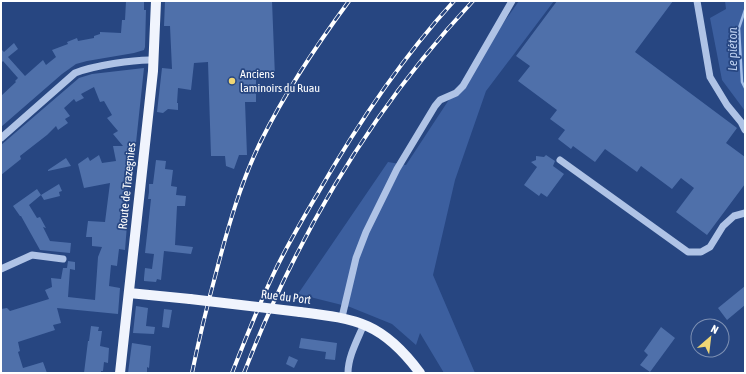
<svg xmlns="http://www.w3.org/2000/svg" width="746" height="374" viewBox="0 0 746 374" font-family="'Asap Condensed',sans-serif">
  <rect width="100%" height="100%" fill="#274681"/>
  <path fill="#3c5f9f" d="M519,1H554L486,91L455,180L433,275L475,373H444L420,333L416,345L392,324L350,307L298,294L388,162L406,165L454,92Z
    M725,1H745V111L722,80L710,18L726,9Z"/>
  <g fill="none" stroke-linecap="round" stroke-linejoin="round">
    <path stroke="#a3bde7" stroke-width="2.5" d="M745,10L739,28L742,82L745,88"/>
  </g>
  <path fill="#4f70aa" d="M126,1H144V10H146L145,47L144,50L134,53L87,61L76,64L62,74L1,127V96L16,82L15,81L18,78L3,61L1,63V49L4,52L14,43L18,49L8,57L25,76L43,60L46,65L56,57L52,50L68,44L67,42L77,38L78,41L94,38V36L100,34V32L121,33L122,20H125Z
    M165,1H272L275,77H256V102H245L247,155H239L234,169L226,166L225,156H211L208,62L194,63L191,90L178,88L177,103H178V110L168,109L163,113L157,112L162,68L172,69L170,26H164Z
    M557,1H673L635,52L737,128L726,143L745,157V184L707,235L676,212L694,188L681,178L672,189L641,166L637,172L605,149L595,162L573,146L571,149L558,139L565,130L550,119L557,110L518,81L530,66L516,56Z
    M144,68L132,180L128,181L127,193L123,224L127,225L125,250L119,249L117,266L111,265L109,286L120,288L118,314L57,308L61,323L53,325L55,330L18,342L20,351L18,352L23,368L43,362L47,373H1V309L7,308L10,311L49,299L45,290L52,287L51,278L61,279L63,268H67L68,261L75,262V270L70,269L68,297L95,300L98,257L102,247L92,246V237H86L88,221L105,222L110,183L84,188L78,164L88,157L90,161L99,155L102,163L116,161L113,146H123L113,134L118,131L107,118L112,115L104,101L100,102L94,87L81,94L84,98L76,102L74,99L64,108L70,116L65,119L68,123L58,130L56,126L47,135L20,156L21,159L1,175V145L79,78L92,74Z
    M546,155L555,161L553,166L564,174L547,197L541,193L539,196L524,185L537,167L531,162L536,160V156L544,157Z
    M66,158L71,166L48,171V170Z
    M156,160L166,161L165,169L173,170L171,186L177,187L176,195L186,196L185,206H177L175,245L193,247L191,254L164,251L161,280L157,279L156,282L144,281V278L145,268L152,269L154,254L145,253L151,199H148L149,192V184H153Z
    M59,184L62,191L59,192L60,196L44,200L41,195Z
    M37,189L41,195L29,205L37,218L40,217L46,228L43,227L50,241L71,243L70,253L40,250L21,216H20L13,206Z
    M745,286V305L727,320L718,308Z
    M136,306L148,308L146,326L155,327L154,334L133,333Z
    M164,309L172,310L169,328L162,327Z
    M91,326L99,327L98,331H102L100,346L109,348L108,363L104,362L103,371H101V373H84L88,341H89Z
    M661,327L675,338L650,372L640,365L648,355L644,351Z
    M301,338L337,343L335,360L325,359L326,352L299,348Z
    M132,343L151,346L149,368L147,367V373H128Z
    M289,356L298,360L294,368L286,364Z"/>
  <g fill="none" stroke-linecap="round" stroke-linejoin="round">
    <path stroke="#afc3e6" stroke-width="7" d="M697,1L710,77L727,105L741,122L745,130
      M1,138L75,73C92,66 135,59 154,60
      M560,160L688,252H701L710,247L723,226L734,216L745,213
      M1,269L32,255L63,259
      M342,317L356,258L366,232L397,169L435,106L440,100L456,93L463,86L512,1
      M348,373C348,356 358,339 364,324"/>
    <path stroke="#f0f4fd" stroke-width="10" d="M129,293L190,299
      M300,312C358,319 383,323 420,373
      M120,373L153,71L156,1"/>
    <defs>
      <path id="rail" d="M192,373C199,339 207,306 216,273C228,227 241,181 262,139C287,89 316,46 349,1
        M232,373C245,340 258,307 273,275C286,247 302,220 318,193C357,125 401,59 454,1
        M244,373C297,235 372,109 473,1"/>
    </defs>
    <use href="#rail" stroke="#fff" stroke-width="4"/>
    <use href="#rail" stroke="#274681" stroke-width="2.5" stroke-dasharray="8" stroke-linecap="butt"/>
    <path stroke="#f0f4fd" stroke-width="10" d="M190,299L300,312"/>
  </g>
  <circle fill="#efd675" stroke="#274681" stroke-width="1.5" cx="232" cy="81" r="4"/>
  <g text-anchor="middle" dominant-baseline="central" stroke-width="3.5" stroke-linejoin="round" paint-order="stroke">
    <g font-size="12" fill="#fff" stroke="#274681" text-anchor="start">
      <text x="240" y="74">Anciens<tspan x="240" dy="14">laminoirs du Ruau</tspan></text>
    </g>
    <g font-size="12" fill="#fff" stroke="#274681">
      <text transform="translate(127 186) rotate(-84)">Route de Trazegnies</text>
      <text transform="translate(286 297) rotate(7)">Rue du Port</text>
    </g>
    <g font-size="13" font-style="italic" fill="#bacdee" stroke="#274681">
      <text transform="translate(732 49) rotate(-90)">Le piéton</text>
    </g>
  </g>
  <rect width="746" height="374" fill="none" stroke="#ffffff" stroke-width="4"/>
  <g transform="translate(710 338) rotate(28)"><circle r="19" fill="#274681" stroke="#7d90b3"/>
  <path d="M0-3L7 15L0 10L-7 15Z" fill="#efd675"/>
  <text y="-6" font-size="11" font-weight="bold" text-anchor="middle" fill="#ffffff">N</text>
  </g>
</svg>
